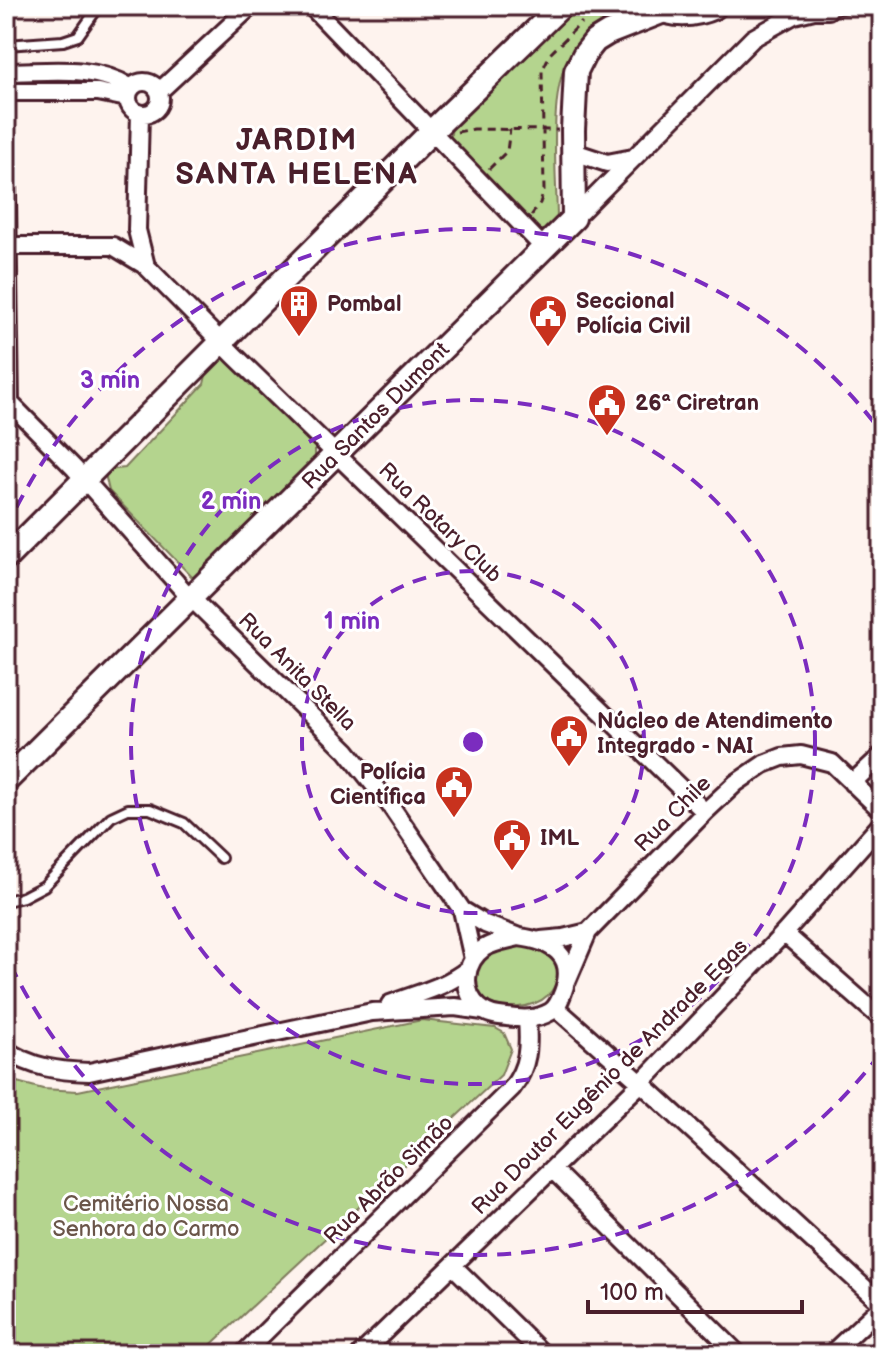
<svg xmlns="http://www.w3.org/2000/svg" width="888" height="1360" viewBox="0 0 888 1360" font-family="'Balsamiq Sans',sans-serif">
  <rect width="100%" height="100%" fill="#fef3ee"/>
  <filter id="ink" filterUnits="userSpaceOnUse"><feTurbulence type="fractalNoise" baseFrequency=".0125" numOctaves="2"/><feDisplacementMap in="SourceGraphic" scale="16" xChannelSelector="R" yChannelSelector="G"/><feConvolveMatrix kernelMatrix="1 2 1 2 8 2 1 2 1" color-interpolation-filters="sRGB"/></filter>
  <g filter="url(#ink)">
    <path fill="#b4d48e" stroke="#7f7a5c" stroke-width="2" d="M572,6H622L633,17C619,25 583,40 574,51C546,81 557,178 557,220L548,230L538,231L450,142L452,125Z
      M219,358L228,359L315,448V458L195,580L109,491L105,474L108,470L125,468L204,384L208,367Z
      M522,946L536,947L555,961C560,974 558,985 548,995C534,1009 500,1012 483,999C479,995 476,989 474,983C468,957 503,948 522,946Z
      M422,1020L495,1028L504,1033L511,1049L501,1075L201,1354H6V1079L43,1089L78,1091Z"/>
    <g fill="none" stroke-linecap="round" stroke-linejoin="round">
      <defs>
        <path id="service" d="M828,10L857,6
          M6,45L63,41L78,36L99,6
          M6,901L23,897L44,886L111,817L128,809H150L184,823L221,858"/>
        <path id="minor" d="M311,6L545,249
          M6,72C49,72 92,64 130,87
          M128 98a16 16 0 1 1 32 0a16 16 0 1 1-32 0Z
          M158,88L164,87L251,6
          M6,92H98L127,98
          M140,114L137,230L146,266
          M6,134L10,403
          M574,152L607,163L633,158
          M574,218L753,38L794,15L814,10H828
          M6,246H113L146,266L235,356L705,812
          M10,403L74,468L183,590L347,751L390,805L462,910L485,924L519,937
          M852,783L882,755
          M462,910L473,959
          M784,933L882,1019
          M519,937C551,941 577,955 563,992C560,1000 557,1008 550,1012C536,1020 522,1019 507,1017C497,1016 487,1015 479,1007C461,991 464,962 484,948C494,942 507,940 519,937Z
          M541,940L563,938L588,932
          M567,981L588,932L705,812L736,783L764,764L782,757L801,755L832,763L882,811
          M390,1004C418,993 444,988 468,969
          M556,1008L641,1083L882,1304
          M6,1050C32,1068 59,1071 89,1072L372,1012L455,1007L483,1011
          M552,1169L738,1354
          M453,1266L543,1354
          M243,1354L512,1088C529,1066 529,1046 527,1019
          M361,1354L641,1083L784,933L882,823
          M831,1354L882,1306"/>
        <path id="tertiary" d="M6,558L431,132L561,6
          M6,781L574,218L573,130L576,71L584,55L595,41L608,33L664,11"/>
        <path id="secondary" d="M654,6C674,16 694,15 714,6"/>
      </defs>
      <use href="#service" stroke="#4a1f2b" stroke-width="14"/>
      <use href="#minor" stroke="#4a1f2b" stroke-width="22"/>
      <use href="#tertiary" stroke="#4a1f2b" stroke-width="28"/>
      <use href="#secondary" stroke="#4a1f2b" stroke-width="30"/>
      <path stroke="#4a1f2b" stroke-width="3" stroke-dasharray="8 6" stroke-linecap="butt" d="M457,132L474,129L558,130
        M489,169L507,151L510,129
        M531,216L540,203L544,191L542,71L550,54L582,22"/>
      <use href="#service" stroke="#fff" stroke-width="8"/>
      <use href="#minor" stroke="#fff" stroke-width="16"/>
      <use href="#tertiary" stroke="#fff" stroke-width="22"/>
      <use href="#secondary" stroke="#fff" stroke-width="24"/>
    </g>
  </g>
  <g fill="none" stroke="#7b2cbf" stroke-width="4" stroke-dasharray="14 10">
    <circle cx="473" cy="742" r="171"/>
    <circle cx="473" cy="742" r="342"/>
    <path d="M880 1054A513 513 0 0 1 6 955M6 529A513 513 0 0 1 880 430"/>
  </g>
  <defs>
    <symbol id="building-pin" viewBox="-11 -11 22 30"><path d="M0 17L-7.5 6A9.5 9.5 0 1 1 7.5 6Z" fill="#c8321e" stroke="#fff"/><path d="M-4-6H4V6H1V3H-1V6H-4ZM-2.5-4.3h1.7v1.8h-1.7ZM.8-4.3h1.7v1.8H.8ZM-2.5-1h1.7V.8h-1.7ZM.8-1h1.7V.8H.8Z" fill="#fff"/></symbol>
    <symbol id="civic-pin" viewBox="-11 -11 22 30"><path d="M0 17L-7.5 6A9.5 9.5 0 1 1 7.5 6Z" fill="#c8321e" stroke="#fff"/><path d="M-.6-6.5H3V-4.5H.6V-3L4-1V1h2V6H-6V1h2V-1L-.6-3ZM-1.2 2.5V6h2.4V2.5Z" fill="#fff"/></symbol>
  </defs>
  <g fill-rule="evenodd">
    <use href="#building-pin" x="277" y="282" width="44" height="60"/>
    <use href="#civic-pin" x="526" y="292" width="44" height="60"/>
    <use href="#civic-pin" x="585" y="381" width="44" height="60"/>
    <use href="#civic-pin" x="547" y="712" width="44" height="60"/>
    <use href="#civic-pin" x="432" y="763" width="44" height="60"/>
    <use href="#civic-pin" x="490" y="816" width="44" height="60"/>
  </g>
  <g text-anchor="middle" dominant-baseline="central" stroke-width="6" stroke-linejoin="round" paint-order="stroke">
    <g font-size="22" font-weight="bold" fill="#4a1f2b" stroke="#fff" text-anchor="start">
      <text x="576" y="301">Seccional<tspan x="576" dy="25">Polícia Civil</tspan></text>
      <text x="327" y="304">Pombal</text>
      <text x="635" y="403">26ª Ciretran</text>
      <text x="597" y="721">Núcleo de Atendimento<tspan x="597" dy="25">Integrado - NAI</tspan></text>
      <text x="426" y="772" text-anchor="end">Polícia<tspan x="426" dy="25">Científica</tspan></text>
      <text x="540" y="838">IML</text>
    </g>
    <g font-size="22" fill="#4a1f2b" stroke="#fff">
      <text transform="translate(376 416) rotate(-45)">Rua Santos Dumont</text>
      <text transform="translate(440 523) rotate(44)">Rua Rotary Club</text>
      <text transform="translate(297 672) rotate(45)">Rua Anita Stella</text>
      <text transform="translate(673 814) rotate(-45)">Rua Chile</text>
      <text transform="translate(610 1077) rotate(-45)">Rua Doutor Eugênio de Andrade Egas</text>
      <text transform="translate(389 1180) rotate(-45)">Rua Abrão Simão</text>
    </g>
    <g font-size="22" fill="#6a5549" stroke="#fff">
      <text x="146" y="1204">Cemitério Nossa<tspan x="146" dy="25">Senhora do Carmo</tspan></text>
    </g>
    <g font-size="30" font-weight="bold" letter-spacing="2" fill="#4a1f2b" stroke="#fff">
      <text x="297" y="141">JARDIM<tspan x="297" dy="34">SANTA HELENA</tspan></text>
    </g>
  </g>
  <circle cx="473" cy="742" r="12" fill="#7b2cbf" stroke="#fff" stroke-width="4"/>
  <g font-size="24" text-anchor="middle" font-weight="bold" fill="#7b2cbf" stroke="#fff" stroke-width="6" stroke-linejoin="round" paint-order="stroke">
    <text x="110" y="388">3 min</text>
    <text x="231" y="509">2 min</text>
    <text x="352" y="629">1 min</text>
  </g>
  <rect width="888" height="1360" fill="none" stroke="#fff" stroke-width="32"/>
  <rect x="16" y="16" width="856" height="1328" fill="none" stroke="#4a1f2b" stroke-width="3" filter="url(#ink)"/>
  <path d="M588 1300v12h214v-12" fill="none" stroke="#4a1f2b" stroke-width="4"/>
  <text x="600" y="1300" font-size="24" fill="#4a1f2b" stroke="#ffffff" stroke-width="6" paint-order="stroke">100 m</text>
</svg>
